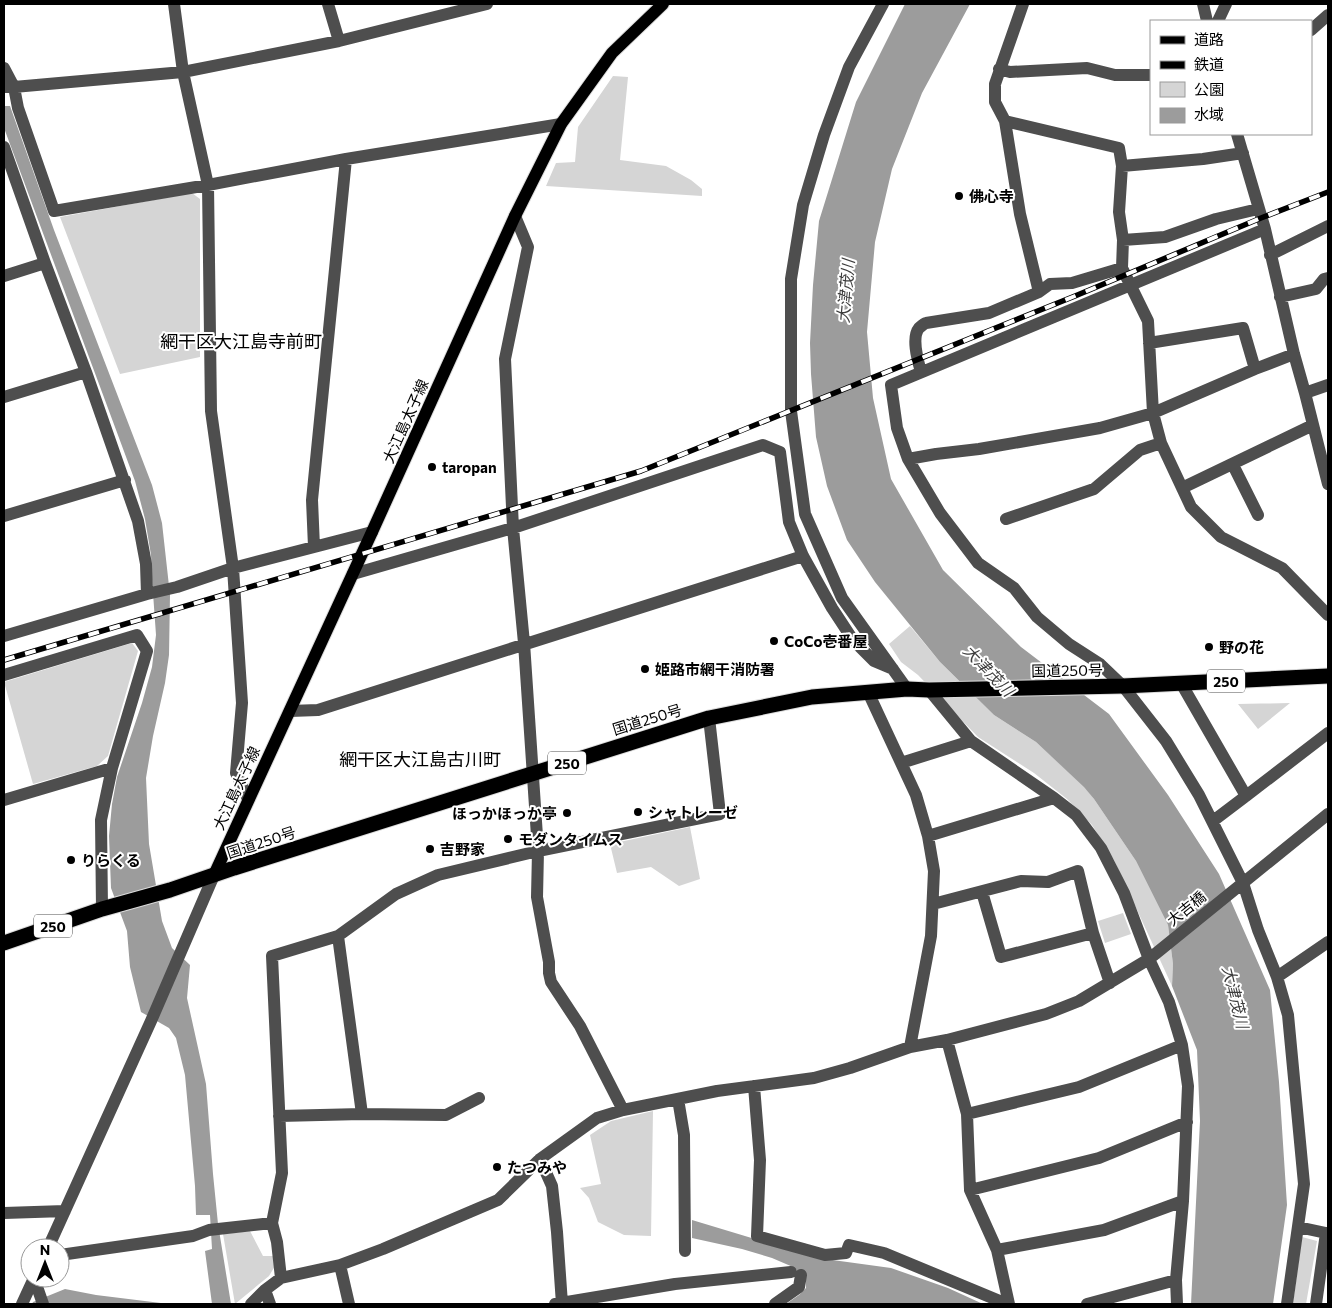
<svg xmlns="http://www.w3.org/2000/svg" width="1332" height="1308" viewBox="0 0 1332 1308" font-family="Commissioner,'Noto Sans JP',sans-serif">
  <rect width="100%" height="100%" fill="#fff"/>
  <path fill="#d5d5d5" d="M613,76L628,77L620,160L666,166L691,180L702,189V196L546,186L556,163L575,162L578,127Z
    M192,193L200,199V357L120,374L60,217Z
    M910,626L940,662L994,715L1036,742L1084,786L1094,799L1136,861L1168,925L1173,964L1172,986L1114,860L1092,825L1067,799L1034,773L978,737L918,675L901,662L889,644Z
    M132,643L138,651L108,756L97,766L33,784L4,682Z
    M1290,703L1258,729L1238,704Z
    M690,827L700,879L679,886L651,867L617,873L610,844Z
    M1123,913L1131,934L1105,943L1098,921Z
    M653,1111L651,1236L624,1235L598,1222L589,1198L580,1188L601,1184L590,1135L611,1121Z
    M250,1231L263,1256H275V1266L269,1276L235,1304L223,1234Z
    M1302,1237L1317,1241L1306,1304H1293Z"/>
  <path fill="#9c9c9c" d="M905,4H970L922,93L892,169L875,242L867,332L873,398L891,479L943,570L1021,647L1109,714L1168,795L1219,874L1270,990L1279,1082L1287,1205L1273,1304H1191L1200,1121L1197,1050L1172,986L1173,964L1168,925L1136,861L1094,799L1084,787L1036,742L994,715L940,662L875,582L847,540L827,486L816,437L811,374L810,343L813,285L819,221L856,102Z
    M4,106H10L54,230L152,485L162,523L170,595L169,655L165,683L153,736L146,778L149,844L162,921L172,948L190,965L187,998L206,1084L213,1174L218,1224L231,1304H212L205,1251L212,1249L210,1215H196L195,1186L185,1075L176,1038L169,1028L141,1012L130,967L127,931L111,888L109,836L112,804L117,777L142,703L152,667L156,635L152,579L151,555L145,519L135,481L4,128Z
    M692,1220L818,1258L891,1268L948,1288L983,1304H786L799,1295L806,1288V1273H801L793,1267L772,1258L742,1249L692,1238Z
    M65,1289L96,1295L169,1304H32L33,1302Z"/>
  <g fill="none" stroke-linecap="round" stroke-linejoin="round">
    <defs>
      <path id="major" d="M214,875L372,532L515,216L561,124L612,53L663,4"/>
      <path id="highway" d="M4,943L102,909L170,890L234,868L709,718L812,697L907,689L929,690L1123,686L1328,676"/>
    </defs>
    <use href="#major" stroke="#dbdbdb" stroke-width="14"/>
    <use href="#highway" stroke="#dbdbdb" stroke-width="17"/>
    <path stroke="#4e4e4e" stroke-width="12" d="M174,4L183,72L208,185L211,411L233,568L242,703L236,773L248,799
      M328,4L339,41
      M883,4L849,67L824,135L803,205L791,279V411L805,514L842,598L907,689
      M1023,4L995,84V102L1005,121L1119,148L1122,166L1119,212L1123,240L1122,268L1148,321L1153,413L1161,443L1191,507L1221,537L1282,568L1328,615
      M1203,4L1207,21
      M1218,21L1226,4
      M1311,30L1328,15
      M4,68L14,87L18,108L54,211L208,185L346,159L561,124
      M999,69L1010,72L1087,68L1115,75H1151
      M4,87H14L183,72L339,41L487,4
      M1005,121L1020,214L1039,292
      M1237,134L1265,229L1294,354L1305,393L1328,484
      M4,147L45,263L86,372L138,521L146,564L147,594
      M1122,166L1203,159L1243,153
      M515,216L528,247L505,359L513,528L524,643L538,851L537,897L549,962V973L551,982L580,1026L623,1110
      M1265,229L891,385L897,428L908,459L940,513L978,563L1014,588L1037,617L1069,644L1100,664L1123,686L1166,741L1199,795L1243,883L1258,930L1277,977L1288,1015L1304,1184L1287,1304
      M1123,240L1165,237L1216,219L1258,209
      M1270,255L1328,226
      M4,276L45,263
      M1280,297L1316,289L1324,279L1328,278
      M1149,343L1243,328L1255,369
      M921,372C918,361 911,338 919,328C920,327 925,323 926,323L989,313L1039,292L1050,284L1072,283L1122,268
      M1305,393L1328,385
      M4,397L86,372
      M908,459L936,454L979,449L1100,428L1153,413L1255,369L1294,354
      M1233,465L1258,515
      M1182,488L1313,425
      M4,516L125,480
      M1006,519L1094,489L1140,450L1161,443
      M314,547L312,500L346,159
      M353,574L513,528L763,445L780,452L789,522L803,556L832,608L853,640L874,661L893,669
      M4,636L147,594L177,587L233,568L372,532
      M4,675L137,635L147,651L112,768L101,820L102,909
      M1181,683L1246,796L1328,733
      M929,690L971,741L1054,798L1076,815L1101,848L1124,893L1149,959L1169,1002L1182,1045L1188,1086L1183,1201L1176,1280L1177,1304
      M868,692L916,795L928,836L934,871L931,936L910,1047
      M290,711L318,710L803,556
      M901,763L971,741
      M4,800L112,768
      M1213,821L1246,796
      M928,836L1054,798
      M982,892L1001,957L1093,933
      M933,904L1021,881L1048,882L1078,871L1093,933L1110,983
      M338,936L362,1114
      M1277,977L1328,942
      M947,1040L967,1114L970,1190L997,1250L1009,1304
      M754,1086L760,1160L757,1236L825,1255L846,1253L849,1245L884,1253L1007,1304
      M678,1099L684,1135L685,1251
      M967,1114L1079,1087L1182,1045
      M279,1116L362,1114L446,1115L479,1098
      M540,1159L552,1186L557,1232L562,1304
      M970,1190L1099,1158L1187,1122
      M4,1213L65,1211
      M1298,1227L1326,1233H1328
      M48,1248L151,1021L214,875
      M997,1250L1104,1230L1183,1201
      M60,1255L193,1236L209,1230L272,1223
      M340,1265L349,1304
      M34,1278L43,1304
      M281,1278L277,1242L272,1223L282,1173L272,956L338,936L396,894L438,875L538,851L720,814L709,718
      M265,1290L270,1304
      M22,1304L34,1278
      M251,1304L265,1290L281,1278L340,1265L383,1249L498,1200L540,1159L597,1118L623,1110L717,1091L814,1078L850,1068L910,1047L947,1040L1046,1014L1079,1001L1149,959L1328,814
      M555,1304L675,1284L791,1272
      M775,1304L799,1287L801,1275
      M1087,1304L1176,1280
      M1316,1304L1326,1233"/>
    <use href="#major" stroke="#000" stroke-width="12"/>
    <use href="#highway" stroke="#000" stroke-width="15"/>
    <defs>
      <path id="rail" d="M4,660L641,471L1075,296L1261,218L1328,192"/>
    </defs>
    <use href="#rail" stroke="#000" stroke-width="5.5"/>
    <use href="#rail" stroke="#fff" stroke-width="4" stroke-dasharray="11" stroke-linecap="butt"/>
  </g>
  <g fill="#000" stroke="#fff" stroke-width="2">
    <circle cx="959" cy="196" r="5"/>
    <circle cx="432" cy="467" r="5"/>
    <circle cx="774" cy="641" r="5"/>
    <circle cx="1209" cy="647" r="5"/>
    <circle cx="645" cy="669" r="5"/>
    <circle cx="638" cy="812" r="5"/>
    <circle cx="567" cy="813" r="5"/>
    <circle cx="508" cy="839" r="5"/>
    <circle cx="430" cy="849" r="5"/>
    <circle cx="71" cy="860" r="5"/>
    <circle cx="497" cy="1167" r="5"/>
  </g>
  <g text-anchor="middle" dominant-baseline="central" stroke-width="4" stroke-linejoin="round" paint-order="stroke">
    <g fill="#fff" stroke="#4c4c4c" stroke-width="1">
      <rect x="1207" y="669.5" width="38" height="23" rx="4"/>
      <rect x="548" y="751.5" width="38" height="23" rx="4"/>
      <rect x="34" y="914.5" width="38" height="23" rx="4"/>
    </g>
    <g font-size="14" font-weight="bold" fill="#000">
      <text x="1226" y="681">250</text>
      <text x="567" y="763">250</text>
      <text x="53" y="926">250</text>
    </g>
    <g font-size="15" font-weight="bold" fill="#000" stroke="#fff" text-anchor="start">
      <text x="969" y="196">佛心寺</text>
      <text x="442" y="467">taropan</text>
      <text x="784" y="641">CoCo壱番屋</text>
      <text x="1219" y="647">野の花</text>
      <text x="655" y="669">姫路市網干消防署</text>
      <text x="648" y="812">シャトレーゼ</text>
      <text x="557" y="813" text-anchor="end">ほっかほっか亭</text>
      <text x="518" y="839">モダンタイムス</text>
      <text x="440" y="849">吉野家</text>
      <text x="81" y="860">りらくる</text>
      <text x="507" y="1167">たつみや</text>
    </g>
    <g font-size="15" fill="#000" stroke="#fff">
      <text transform="translate(405 421) rotate(-66)">大江島太子線</text>
      <text transform="translate(1067 670) rotate(-1)">国道250号</text>
      <text transform="translate(647 719) rotate(-17)">国道250号</text>
      <text transform="translate(236 788) rotate(-65)">大江島太子線</text>
      <text transform="translate(261 842) rotate(-18)">国道250号</text>
      <text transform="translate(1186 908) rotate(-39)">大吉橋</text>
    </g>
    <g font-size="16" font-style="italic" fill="#3d3d3d" stroke="#fff">
      <text transform="translate(845 291) rotate(-85)">大津茂川</text>
      <text transform="translate(989 670) rotate(46)">大津茂川</text>
      <text transform="translate(1236 997) rotate(76)">大津茂川</text>
    </g>
    <g font-size="18" fill="#000" stroke="#fff">
      <text x="241" y="341">網干区大江島寺前町</text>
      <text x="420" y="759">網干区大江島古川町</text>
    </g>
  </g>
  <rect width="1332" height="1308" fill="none" stroke="#000000" stroke-width="10"/>
  <rect x="1150" y="20" width="162" height="115" fill="#ffffff" stroke="#999999"/>
  <rect x="1160" y="36" width="25" height="8" fill="#000000" stroke="#999999"/>
  <text x="1194" y="45" font-size="15" fill="#000000">道路</text>
  <rect x="1160" y="61" width="25" height="8" fill="#000000" stroke="#999999"/>
  <text x="1194" y="70" font-size="15" fill="#000000">鉄道</text>
  <rect x="1160" y="82" width="25" height="15" fill="#d5d5d5" stroke="#999999"/>
  <text x="1194" y="95" font-size="15" fill="#000000">公園</text>
  <rect x="1160" y="108" width="25" height="15" fill="#9c9c9c" stroke="#999999"/>
  <text x="1194" y="120" font-size="15" fill="#000000">水域</text>
  <g transform="translate(45 1263)"><circle r="24" fill="#ffffff" stroke="#999999"/>
  <path d="M0-4L9 19L0 12L-9 19Z" fill="#000000"/>
  <text y="-8" font-size="14" font-weight="bold" text-anchor="middle" fill="#000000">N</text>
  </g>
</svg>
